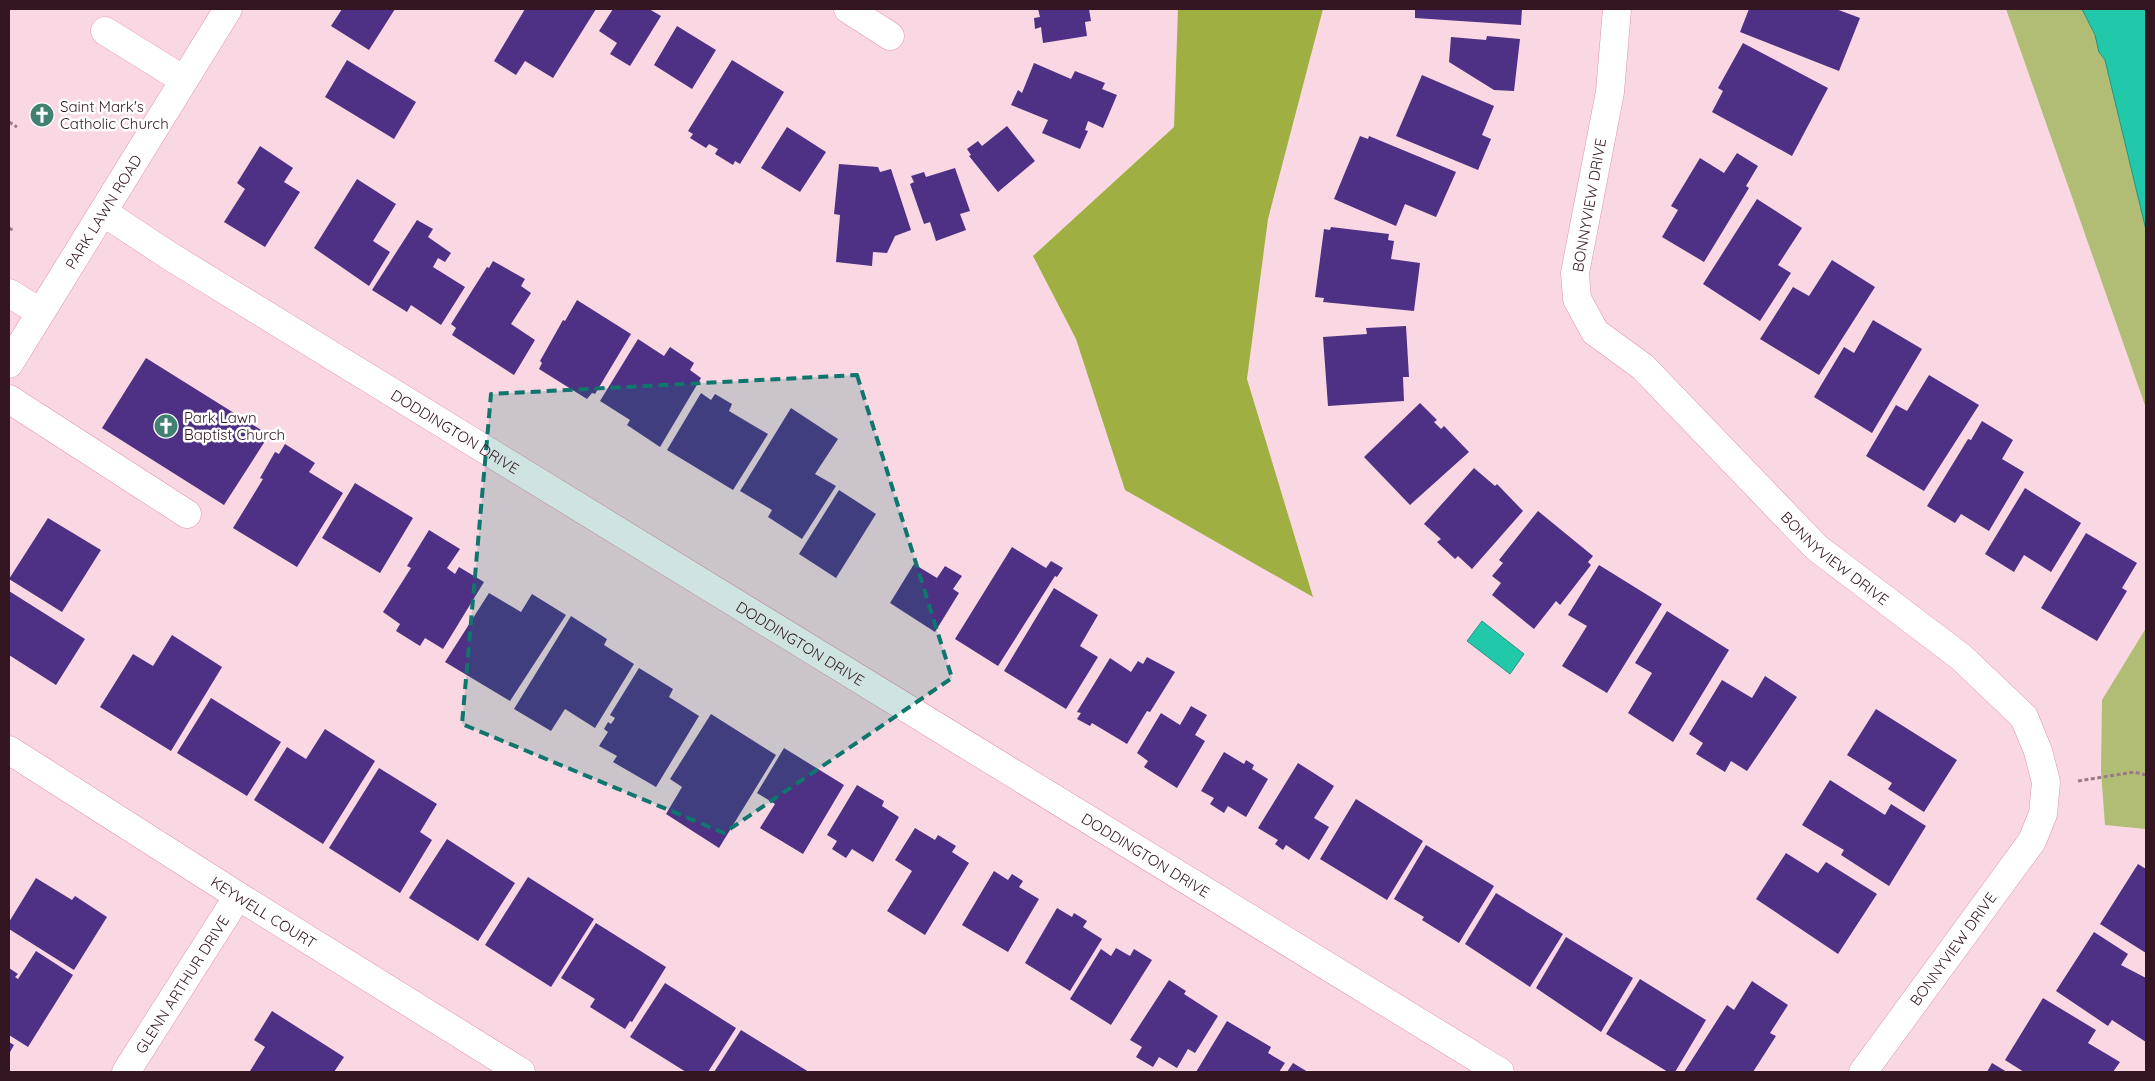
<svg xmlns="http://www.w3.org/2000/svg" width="2155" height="1081" viewBox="0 0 2155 1081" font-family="Quicksand,sans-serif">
  <rect width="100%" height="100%" fill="#fad8e3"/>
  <path fill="#b1bd75" d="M2006,9H2146V408Z
    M2146,628V829L2105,825L2101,771L2102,700Z"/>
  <path fill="#a0af41" d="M1178,9H1323L1268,219L1247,379L1313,597L1125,490L1076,339L1033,256L1174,127Z"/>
  <path fill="#22c8aa" stroke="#279381" d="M2082,9H2146V230L2105,60L2099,52L2095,35Z
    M1482,621L1524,654L1510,674L1467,641Z"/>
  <path fill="#4e3084" d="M342,9H395L369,50L331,26Z
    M525,9H596L553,78L525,61L516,75L494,61Z
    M613,9H649L661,16L630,66L610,54L617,43L599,31Z
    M1038,9H1089L1091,21L1085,22L1087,36L1043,43L1041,27L1035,29L1034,18L1040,17Z
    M1415,9H1522L1521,25L1415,18Z
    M1749,9H1836L1860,18L1839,71L1740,32Z
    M677,26L716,50L692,89L654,65Z
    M1487,36L1520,39L1514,91L1494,90L1449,62L1451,37L1486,40Z
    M1743,43L1828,88L1792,156L1712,112L1723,91L1718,88Z
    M347,60L416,102L394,139L325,97Z
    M732,60L784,92L740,164L735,161L733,165L715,154L718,149L709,144L706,148L690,138L693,134L688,131Z
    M1034,63L1071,79L1075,71L1105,83L1102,89L1117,95L1103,128L1088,121L1085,130L1088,131L1080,149L1042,133L1048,120L1011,105L1018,90L1022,93Z
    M1422,75L1494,106L1482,135L1491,139L1478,170L1396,136Z
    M1007,126L1035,161L998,192L969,156L971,155L967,149L978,141L982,146Z
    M787,127L826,152L800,192L761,168Z
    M1360,136L1368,139L1369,136L1456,172L1436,217L1405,204L1396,226L1334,199Z
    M260,146L293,168L284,182L300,192L265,247L224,222L245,189L237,183Z
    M1737,153L1758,166L1746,186L1749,188L1704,262L1662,237L1678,210L1671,206L1700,158L1724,173Z
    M839,164L878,167L880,172L891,169L911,230L895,236L887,253L873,252L872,266L836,262L840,215L834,214Z
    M955,168L970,211L960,214L966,230L936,241L930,222L924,224L910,184L914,182L911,176L924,172L926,177Z
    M357,179L396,204L373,241L390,252L369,286L314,248Z
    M1757,199L1802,228L1778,265L1791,273L1760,321L1703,284Z
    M417,220L433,229L428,237L451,253L445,262L438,258L433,267L465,287L441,325L411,305L407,312L372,290Z
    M1331,227L1389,234L1388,240L1394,241L1391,259L1420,263L1414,311L1323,302L1324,298L1315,297L1324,229L1330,230Z
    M1832,260L1875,287L1819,375L1760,339L1793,287L1809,296Z
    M493,261L525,279L521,286L531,293L511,324L535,340L514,375L452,335L456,328L451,324L487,267L489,268Z
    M577,300L631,334L595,394L592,393L587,399L539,369L542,363L540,361L563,320L565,321Z
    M1873,320L1922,349L1872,433L1814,397L1844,347L1854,353Z
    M1406,326L1409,377H1403L1404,401L1328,406L1323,337L1367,334L1366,328Z
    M638,339L664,356L670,347L694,363L690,370L701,378L660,447L627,425L630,420L600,401Z
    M146,358L269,435L224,505L102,428Z
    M1929,375L1979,405L1924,491L1866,456L1896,405L1907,411Z
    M701,393L711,400L715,394L732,404L729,411L768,434L733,490L667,450Z
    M1420,403L1437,420L1434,422L1441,429L1444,426L1469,452L1410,505L1364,457Z
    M791,408L838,439L815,474L836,486L802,539L768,517L772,510L740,491Z
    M1982,421L2013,440L2002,459L2024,472L1989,531L1961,514L1955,523L1927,506L1968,439L1971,440Z
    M285,444L315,463L309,472L343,493L297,567L233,528L263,479L260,478L275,452L279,454Z
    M1474,468L1495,486L1497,484L1523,511L1472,569L1458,556L1455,559L1437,542L1441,539L1424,524Z
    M355,483L413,518L380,573L322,538Z
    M2025,488L2081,523L2051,572L2024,555L2014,572L1985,554Z
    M839,490L876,514L836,578L799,554Z
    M1538,511L1593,556L1588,562L1591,565L1560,605L1556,601L1534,629L1492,595L1501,583L1492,576L1503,563L1499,560Z
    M48,518L101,550L62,612L9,579Z
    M429,530L460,549L447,568L455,574L459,567L484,582L443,649L425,638L420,646L396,631L400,624L383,612L411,568L407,566Z
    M2086,533L2137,563L2122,588L2127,591L2097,641L2041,608Z
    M1012,547L1046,568L1051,561L1063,568L1057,577L1055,576L998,666L955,639Z
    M914,564L937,578L945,566L962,576L953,589L959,593L935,632L890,603Z
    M1599,565L1662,604L1607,693L1562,666L1587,626L1568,615Z
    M1054,588L1098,615L1080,646L1098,657L1066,709L1004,671Z
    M9,591L85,639L56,685L9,655Z
    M489,593L521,612L532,594L566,615L510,701L445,662Z
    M1667,611L1729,650L1673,742L1628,713L1652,673L1635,663Z
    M571,616L607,639L604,645L634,664L595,728L565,709L551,731L514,709Z
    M172,635L222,667L171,751L100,707L133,654L153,666Z
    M1147,657L1175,672L1150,712L1147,711L1127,744L1092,723L1090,726L1077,719L1081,713L1077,712L1110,658L1131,672L1138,661L1143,664Z
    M639,668L673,689L669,697L699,716L656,787L613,762L617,756L599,746L608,732L604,729L608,722L611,724L615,718L610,715Z
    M1765,676L1797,697L1747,771L1731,761L1725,772L1696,754L1703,743L1689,734L1722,680L1752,698Z
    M211,698L281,742L247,796L177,753Z
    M1191,706L1207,715L1195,735L1205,741L1177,788L1144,767L1148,761L1137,753L1161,713L1180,725Z
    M1876,709L1957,760L1924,812L1888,789L1892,783L1847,755Z
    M711,714L776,755L719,848L666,814L682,787L670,779Z
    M325,729L375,761L323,844L254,800L287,747L306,759Z
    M784,748L844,785L803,854L760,828L775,804L757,793Z
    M1224,752L1244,764L1246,760L1254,765L1252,769L1268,779L1246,817L1228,806L1224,813L1210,804L1214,798L1201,791Z
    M1298,763L1334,786L1314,818L1329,827L1309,860L1286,845L1283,850L1275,844L1278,840L1258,828Z
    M379,768L437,804L420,832L432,840L400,893L329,848Z
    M1830,780L1885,815L1891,804L1926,826L1889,886L1841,855L1844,850L1802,825Z
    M857,785L884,801L882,806L899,817L873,862L852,849L846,858L832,849L837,841L827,835Z
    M1356,799L1423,841L1387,900L1320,859Z
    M915,828L935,840L938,835L956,846L952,852L969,863L925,935L887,911L912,871L895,860Z
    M447,839L515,883L478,941L409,898Z
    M1426,845L1494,886L1459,943L1422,920L1424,917L1394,899Z
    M1786,853L1818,873L1826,862L1877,894L1838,954L1756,899Z
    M2138,864L2146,869V953L2100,924Z
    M994,871L1008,880L1012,874L1023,881L1019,887L1039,899L1008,952L962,925Z
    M528,877L594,919L551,987L485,945Z
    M36,878L72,900L75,896L107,917L74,970L9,929V922Z
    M1496,893L1563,934L1530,987L1465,944Z
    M1057,908L1072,917L1074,913L1087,921L1083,927L1102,939L1070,991L1025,963Z
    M596,923L666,967L632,1022L630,1021L625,1029L590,1007L595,999L561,978Z
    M2094,932L2128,954L2121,965L2146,978V1042L2112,1020L2108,1026L2056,991Z
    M1566,937L1633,978L1601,1032L1536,988Z
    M1116,948L1130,956L1134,949L1152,960L1111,1025L1070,999L1101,949L1111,956Z
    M36,951L73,975L28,1047L9,1035V968L18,974L15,977L18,979Z
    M1640,979L1706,1020L1675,1072H1668L1606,1034Z
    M1169,980L1186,991L1184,994L1218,1016L1195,1053L1188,1049L1177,1068L1159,1057L1153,1067L1136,1057L1142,1047L1130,1040Z
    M1752,981L1788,1005L1770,1033L1776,1036L1753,1072H1684L1727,1005L1734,1010Z
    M665,983L736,1028L708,1072H686L630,1037Z
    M2043,998L2096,1030L2088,1043L2120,1062L2113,1072H2024L2005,1060Z
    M272,1011L344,1057L334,1072L250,1071L265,1047L254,1040Z
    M1227,1021L1271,1047L1268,1053L1285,1063L1279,1072H1196Z
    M741,1030L809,1072H714Z
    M9,1042L14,1045L9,1054Z
    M1293,1063L1308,1072H1287Z
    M1992,1063L2007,1072H1987Z"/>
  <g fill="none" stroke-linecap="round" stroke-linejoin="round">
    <defs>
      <g id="minor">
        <path d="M848,9L890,36"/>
        <path id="s1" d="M1617,9L1610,92L1575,273L1577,299L1595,332L1643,367L1817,548L1961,657L2024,717L2038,751L2046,782L2043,814L2032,841L1863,1072"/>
        <path d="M105,31L184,80"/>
        <path id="s2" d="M103,212L168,255L1500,1072"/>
        <path d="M9,293L40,312"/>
        <path id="s3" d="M9,364L228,9"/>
        <path d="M9,399L187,514"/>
        <path id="s4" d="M9,750L238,896L521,1072"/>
        <path id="s5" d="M126,1072L238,896"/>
      </g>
    </defs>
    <use href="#minor" stroke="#e091af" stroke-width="29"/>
    <path stroke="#9a7a85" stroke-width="3" stroke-dasharray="4 2.5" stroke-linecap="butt" d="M9,122L17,127
      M9,228L14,231
      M2078,781L2134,772L2146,775"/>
    <use href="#minor" stroke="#fff" stroke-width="28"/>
  </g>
  <path fill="#0f766e" fill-opacity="0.2" stroke="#0f766e" stroke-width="4" stroke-dasharray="10 6" stroke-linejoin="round" d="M857,375L952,678L724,833L462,724L491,394Z"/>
  <defs>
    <symbol id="church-disc" viewBox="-11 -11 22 22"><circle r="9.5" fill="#408172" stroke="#fff"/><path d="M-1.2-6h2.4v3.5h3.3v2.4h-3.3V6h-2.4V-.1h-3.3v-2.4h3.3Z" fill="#fff"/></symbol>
  </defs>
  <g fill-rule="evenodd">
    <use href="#church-disc" x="28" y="101" width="28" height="28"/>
    <use href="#church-disc" x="152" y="412" width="28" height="28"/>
  </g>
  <g text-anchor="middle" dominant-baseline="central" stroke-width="5" stroke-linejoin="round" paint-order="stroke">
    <g font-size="15" fill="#341622" stroke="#fff" text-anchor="start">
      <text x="60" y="106">Saint Mark's<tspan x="60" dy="17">Catholic Church</tspan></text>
      <text x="184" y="417">Park Lawn<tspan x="184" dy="17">Baptist Church</tspan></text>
    </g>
    <g font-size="15" fill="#341622" stroke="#fff">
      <text transform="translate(1589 205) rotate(-80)">BONNYVIEW DRIVE</text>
      <text stroke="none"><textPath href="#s3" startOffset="179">PARK LAWN ROAD</textPath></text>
      <text stroke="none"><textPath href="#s2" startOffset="415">DODDINGTON DRIVE</textPath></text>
      <text stroke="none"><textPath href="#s1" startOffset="662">BONNYVIEW DRIVE</textPath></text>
      <text stroke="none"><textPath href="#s2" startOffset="820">DODDINGTON DRIVE</textPath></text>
      <text stroke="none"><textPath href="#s2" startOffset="1225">DODDINGTON DRIVE</textPath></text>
      <text stroke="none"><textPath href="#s4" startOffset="302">KEYWELL COURT</textPath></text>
      <text transform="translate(1953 949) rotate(-54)">BONNYVIEW DRIVE</text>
      <text stroke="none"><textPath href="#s5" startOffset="104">GLENN ARTHUR DRIVE</textPath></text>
    </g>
  </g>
  <rect width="2155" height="1081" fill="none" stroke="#341622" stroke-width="20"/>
</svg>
